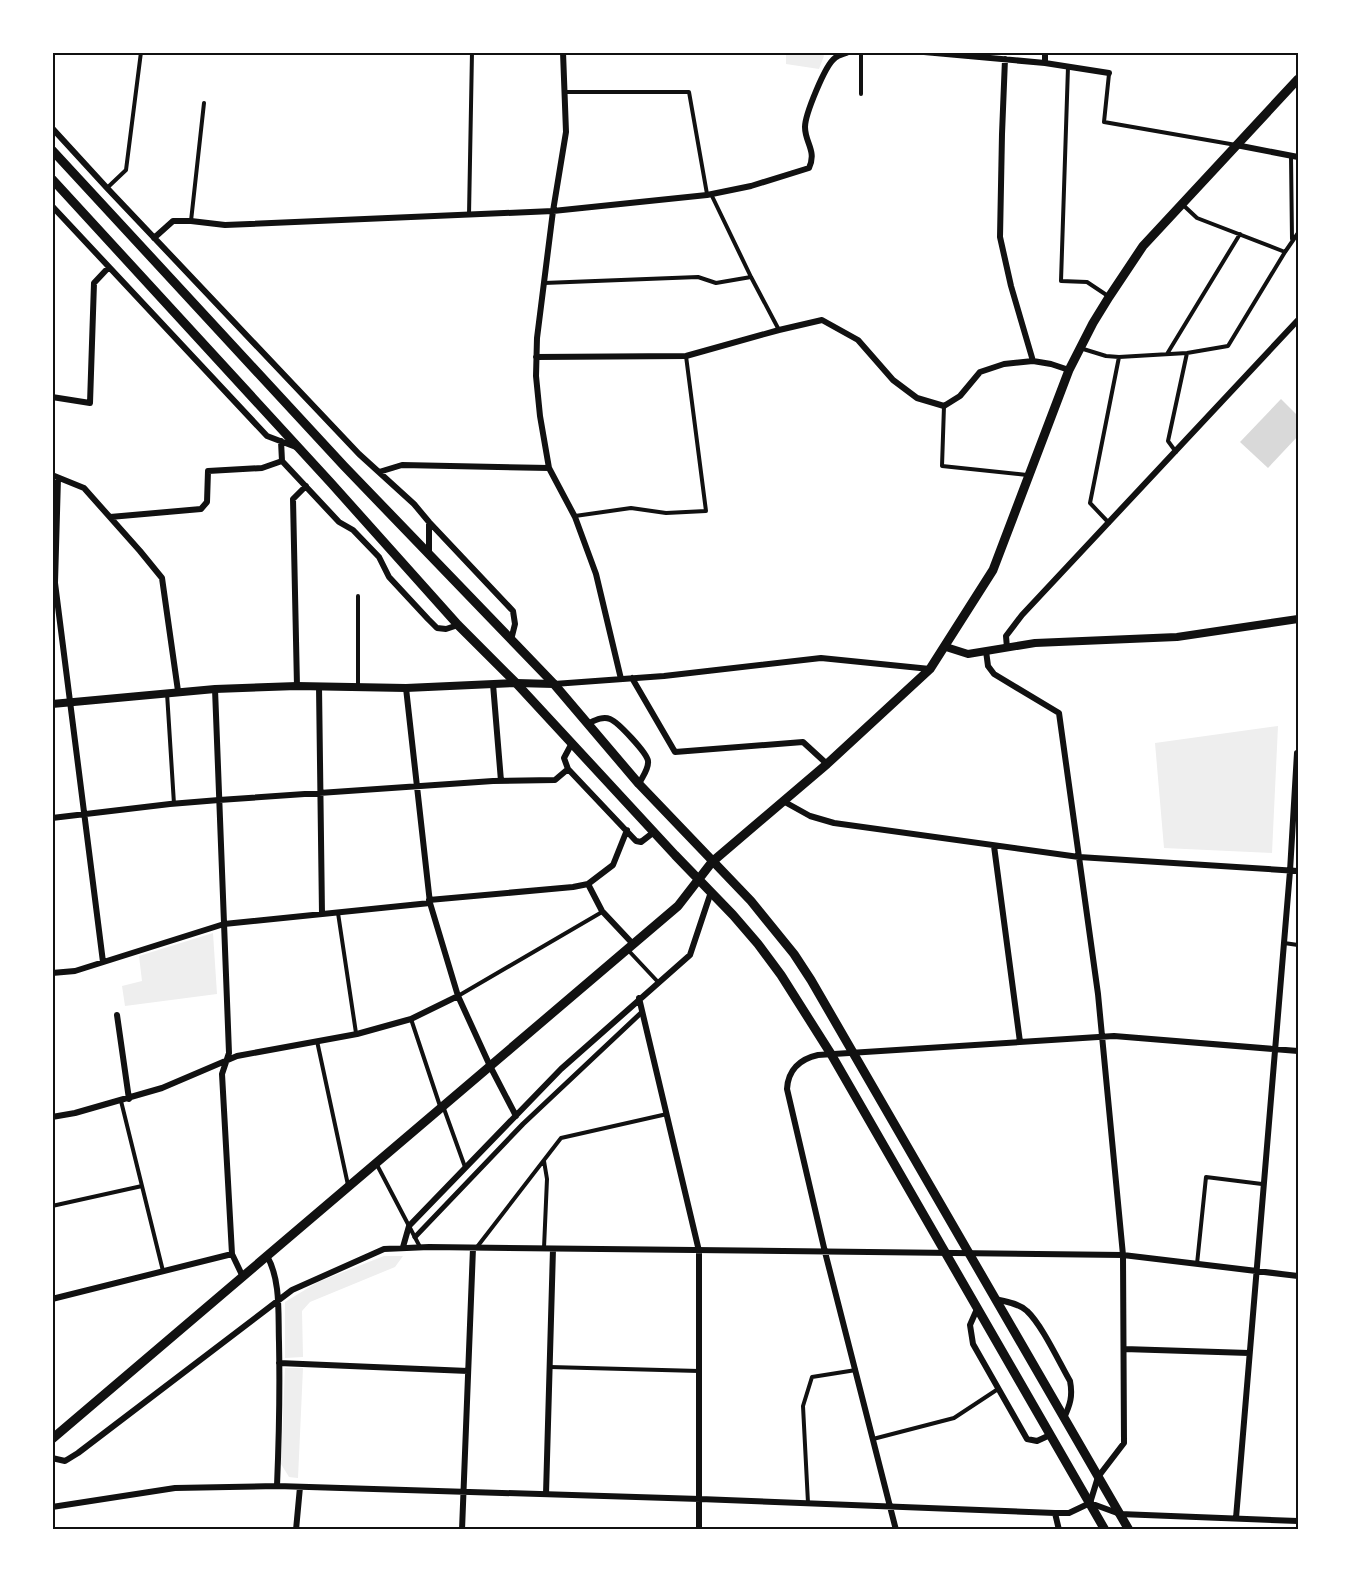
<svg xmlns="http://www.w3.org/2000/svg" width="1351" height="1582" viewBox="0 0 1351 1582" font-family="'Golos Text',sans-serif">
  <rect width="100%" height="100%" fill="#fff"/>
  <path fill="#eee" d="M786,53H822L824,56L819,69L786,64Z
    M1278,726L1272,853L1164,848L1155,743Z
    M213,933L217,994L125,1006L122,986L142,981L139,956Z
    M384,1256H403L395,1267L310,1302L302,1311L303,1357L285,1358V1302L318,1282Z
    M285,1368H303L298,1478L289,1477L281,1464Z"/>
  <path fill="#d9d9d9" d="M1281,399L1298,416V436L1268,468L1240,442Z"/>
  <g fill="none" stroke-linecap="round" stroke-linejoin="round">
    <path stroke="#111" stroke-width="4" d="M861,52V94
      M1068,67L1061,281L1087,282L1108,296
      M1109,74L1104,122L1236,145
      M564,92H689L707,194
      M1291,156L1292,239
      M107,188L126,170L141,52
      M711,194L751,277L779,330
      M1182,204L1197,218L1285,252
      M469,215L472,52
      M191,221L204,103
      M544,283L698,277L716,283L751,277
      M1080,348L1106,356L1119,357L1187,353L1228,346L1285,252L1298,233
      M1167,354L1240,234
      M944,406L942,466L1027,475
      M1176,452L1168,441L1187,353
      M575,516L631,508L666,513L706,511L686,356
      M1109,523L1090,503L1119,357
      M358,686V596
      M167,693L174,804
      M338,913L356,1033
      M1284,943L1298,945
      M628,950L658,982
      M458,996L602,912
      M411,1019L440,1106
      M317,1041L348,1185
      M121,1101L163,1271
      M443,1106L465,1167
      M544,1161L547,1179L544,1248
      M376,1163L420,1247
      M52,1206L142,1186
      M477,1247L561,1138L667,1114
      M1197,1264L1206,1177L1262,1184
      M550,1367L699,1371
      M873,1439L954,1418L998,1389
      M808,1503L803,1406L812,1377L856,1370"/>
    <path stroke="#111" stroke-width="5" d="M415,1237L523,1124L642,1012"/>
    <path stroke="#111" stroke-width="6" d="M563,52L566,132L553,211L537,338L536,376L540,416L549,468L575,517L596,574L621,679
      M924,52L1045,63L1109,73
      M1005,59L1002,134L1000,237L1011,286L1033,361
      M1045,63V52
      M52,128L107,188L359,454L414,504L429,522V553
      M1236,145L1298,157
      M52,206L267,436L296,447
      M154,238L173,221H191L225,225L553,211L707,195L751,186L809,168C817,151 805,143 805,127C805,115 825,65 835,58C838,55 844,54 848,52
      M536,357L686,356L779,330L822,320L858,340L893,380L917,398L944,406L960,396L980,372L1004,364L1033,361L1051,364L1069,370
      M52,397L90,403L94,283L109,267
      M281,441L282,461L339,522L353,530L379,557L389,577L428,619L437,628L446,629L458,625
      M379,472L402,465L549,468
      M52,475L84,488L140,551L162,578L178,691
      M58,478L55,583L103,962
      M110,517L201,509L207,502L208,471L262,468L282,461
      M429,522L513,611L515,624L511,640
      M1007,648L1006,636L1022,615L1298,320
      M986,651L988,666L994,674L1059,713L1098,994L1123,1255L1124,1443L1098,1477L1090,1503
      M632,678L675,752L803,742L827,764
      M493,684L501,781
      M554,684L664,676L821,658L930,669
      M297,686L293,499L306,486
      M319,686L322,914
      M406,688L430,903L458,996L490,1066L516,1116
      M215,689L229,1053L222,1074L232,1254L243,1277
      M587,724C594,721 602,716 610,719C618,722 647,753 648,761C649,769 642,777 639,784
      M572,743L564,758L568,769L636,841L641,842L654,832
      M783,801L810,816L834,823L1079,857L1298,871
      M52,818L170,804L219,800L493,781L555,780L568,769
      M994,846L1020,1042
      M588,884L602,911L633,944
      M429,900L573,887L588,884L613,865L627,830
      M52,973L75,971L224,924L430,903
      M639,998L699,1251V1530
      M117,1015L129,1099
      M52,1117L75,1113L162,1088L237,1056L357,1034L411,1019L458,996
      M403,1247L409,1226L561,1069L690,955L711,892
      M267,1256C281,1280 278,1315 279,1342C280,1391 279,1438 277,1486
      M52,1299L232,1254
      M996,1299C1006,1302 1019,1303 1027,1311C1042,1325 1059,1362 1070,1381C1073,1396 1070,1405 1064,1418
      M977,1309L970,1325L973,1344L1027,1439L1037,1441L1050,1435
      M1124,1349L1249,1353
      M279,1363L468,1371
      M52,1458L65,1461L78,1453L292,1290L384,1249L429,1247L1123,1255L1298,1276
      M546,1494L553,1249
      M52,1507L175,1488L277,1486L700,1499L1055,1513H1069L1090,1503L1120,1514L1298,1521
      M1055,1513L1059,1530
      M1236,1518L1290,871L1297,753H1298
      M296,1530L300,1487
      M462,1530L473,1248
      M896,1530L825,1252L787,1089C788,1070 800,1059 818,1055L1114,1036L1298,1051"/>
    <path stroke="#111" stroke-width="8" d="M946,647L968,654L1035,643L1177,637L1298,619
      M52,704L215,689L297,686L406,688L516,683L554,684"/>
    <path stroke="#111" stroke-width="9" d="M52,150L344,466L554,684L639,784L751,901L794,954L811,980L1129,1530
      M52,179L331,483L458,625L516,683L675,855L733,915L758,944L781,975L831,1054L1105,1530
      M52,1439L678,906L712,862L827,764L930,669L993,570L1069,370L1093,323L1109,297L1143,246L1298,79"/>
  </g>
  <rect width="1351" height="1582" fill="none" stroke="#ffffff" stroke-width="108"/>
  <rect x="54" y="54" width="1243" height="1474" fill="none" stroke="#111" stroke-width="2"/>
</svg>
